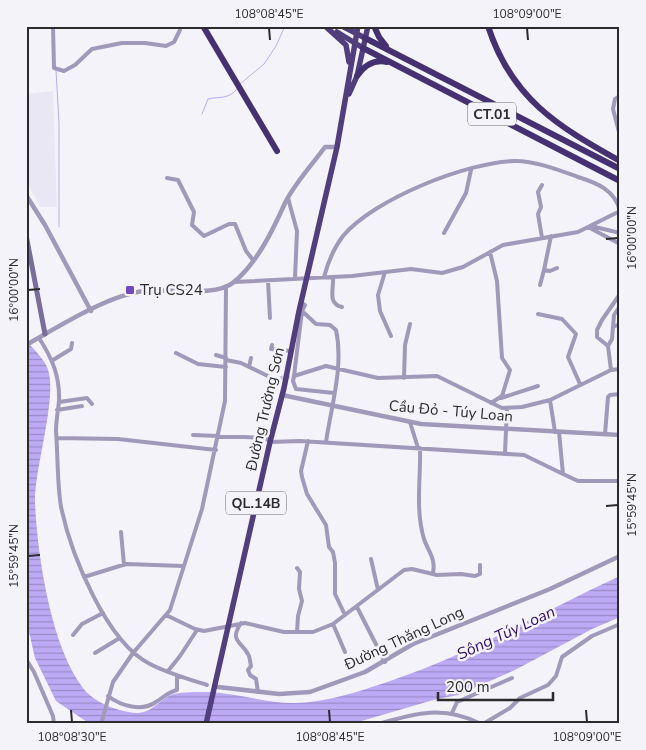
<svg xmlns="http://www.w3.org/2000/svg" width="646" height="750" viewBox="0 0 646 750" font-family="'Nunito Sans',sans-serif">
  <defs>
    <pattern id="water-rules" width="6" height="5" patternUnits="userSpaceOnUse" patternTransform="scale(1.25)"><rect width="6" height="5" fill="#bcaaf5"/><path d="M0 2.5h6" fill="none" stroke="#998bc7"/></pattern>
  </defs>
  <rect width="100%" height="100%" fill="#f4f3f9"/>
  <path fill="#eae7f4" d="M53,91L57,207H40L26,180V94Z"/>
  <path fill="url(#water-rules)" d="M26,341C33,348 43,358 47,367C59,393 34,469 35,502C37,554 51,647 83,688C94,703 119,712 137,713C153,713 160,698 174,694C184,692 197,692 207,692C242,693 275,707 310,702C338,699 366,689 393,680C472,653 544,611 620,576V617L592,629L515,670L458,695L437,699L358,722L346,724H90L56,701L35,658L26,619Z"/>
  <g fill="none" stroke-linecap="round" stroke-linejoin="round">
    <path stroke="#bcaaf5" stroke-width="1" d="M56,70L59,124V227
      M240,84L264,64L276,46L285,26
      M202,114L208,99C220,96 228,100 237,89"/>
    <path stroke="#cccbd0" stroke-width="4" stroke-dasharray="4 2" stroke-linecap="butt" d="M274,379L294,376"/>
    <path stroke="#a099b9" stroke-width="4" d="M53,26L54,68L64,71L75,65L92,49L122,43H145L166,46L174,42L180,30
      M619,132L613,109L615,99L620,96
      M620,132V140
      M167,178L178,180L194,212L192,225L204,236L229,224H235L246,251L253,260
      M288,198L297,231L295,278
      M591,226L620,233
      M588,227L620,244
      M444,233L466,193L471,170
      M542,238L538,214L541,207L538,192L542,185
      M490,252L497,281L502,358L510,370L502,396L491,403
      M544,270L551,236
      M385,272L378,295L380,311L391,336
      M324,277C328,262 333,249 343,236C374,199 467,162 515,161C536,161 559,170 578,177C597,183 615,190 620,211
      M333,277C334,290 327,303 342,307
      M268,281L270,318
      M234,282L352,276L411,269L442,273L463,267L503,245L578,232L620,211
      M540,285L544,270L550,271L557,268
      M302,311L316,324L330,325L336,330C344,366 331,407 326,442
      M538,314L562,319L576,334L568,357L580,384
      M613,327L614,315L620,306
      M39,338C52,358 60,376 59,401C58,411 56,421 56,431C58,456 57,482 61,507C71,554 106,642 150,664C167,673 188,679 207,685
      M272,345L271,349L291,351
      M608,346L597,337V330L602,320L620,294
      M176,353L198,364L226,367
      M216,355L226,358
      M53,360L71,349L72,343
      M226,360L241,363L274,379
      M249,367L251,358
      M611,370L608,346L612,339L613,327L620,324
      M294,376L302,311L305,305L301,302
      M404,378L405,345L410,324
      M334,393L296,389L293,381L294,376L326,366L378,378L437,376L502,408L522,407L550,400L611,370L620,369
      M501,398L538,386
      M550,400L555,432
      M59,402L87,398L92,404
      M57,410L82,406
      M410,422L418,448
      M559,432L563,474L578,481H620
      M605,434L608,397L610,395L620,394
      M193,435L266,438L270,442L300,441L524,455L563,474
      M57,438L118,439L216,450
      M308,441L301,471L302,477L307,494L326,525L329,547L333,552L335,563V594L345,615
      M420,448C421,478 415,509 424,539C428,551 436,559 433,572
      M505,453L507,408
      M121,532L124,565
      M371,559L378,590
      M84,577L126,564L183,566
      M357,607L385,662
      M166,615L195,629L204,631L245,623L284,632H313L333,624L404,570L412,569L437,575L461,574L475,576L480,574V565
      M241,623C229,641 241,641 248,654C250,657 250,662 251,666L248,670L250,675L256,679L258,692
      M333,624L345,652
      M297,632L298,616L302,601L299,589L300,572L297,568
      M73,635L82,624L103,613
      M95,653L118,639
      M26,659L34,672L53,716L54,724
      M168,671L180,656L197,630
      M108,696C121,706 142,712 156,702C164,697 168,692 177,690V675
      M452,713L457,702L512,678
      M81,724H87
      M101,724L113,682L133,653L170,610L202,509L225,401L226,287
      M378,724C416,713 444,705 481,724
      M483,724L510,708L520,698L548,685L556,676L562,657L592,636L620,624"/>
    <path stroke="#a099b9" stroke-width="4.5" d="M26,195L45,225L91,311
      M26,345C58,327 108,295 144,291C168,288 215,298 234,282C257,263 273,230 285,203C295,183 312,165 325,147H337
      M282,395L421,424L620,435
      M218,687L279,694L310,692L365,672L413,644L550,589L620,556"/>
    <path stroke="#786d9b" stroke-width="5" d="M26,235L45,334"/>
    <path stroke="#503f7c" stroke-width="5.5" d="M325,26L346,45L349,62
      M342,26L365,38
      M337,32L363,48
      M349,94L357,76L368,26
      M206,724L270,442L284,388L299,311L337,147L358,26"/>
    <path stroke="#453172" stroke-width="6" d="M203,26L277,151
      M374,26L379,37L386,46
      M488,26C511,98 557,126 620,161
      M365,38L620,169
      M363,48L620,181
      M357,76C364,66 374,59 387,62"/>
  </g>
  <path fill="none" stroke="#2b2a2d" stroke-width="2" d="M269,28L270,40M527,28L528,40M606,239L618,238M28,290L40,289M606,506L618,505M28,556L40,555M71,710L72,722M329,710L330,722M586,710L587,722"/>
  <rect fill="#7148c0" stroke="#f4f3f9" stroke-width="2" x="125" y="285" width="10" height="10" rx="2.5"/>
  <g text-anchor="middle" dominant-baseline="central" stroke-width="5" stroke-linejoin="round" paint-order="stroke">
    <g fill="#f4f3f9" stroke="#67666a" stroke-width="1">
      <rect x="468" y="102.5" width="48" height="23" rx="4"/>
      <rect x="226" y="491.5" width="60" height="23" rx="4"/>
    </g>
    <g font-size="14" font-weight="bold" fill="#2b2a2d">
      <text x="492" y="114">CT.01</text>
      <text x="256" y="503">QL.14B</text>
    </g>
    <g font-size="15" fill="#2b2a2d" stroke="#f4f3f9" text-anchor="start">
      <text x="140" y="290">Trụ CS24</text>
    </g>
    <g font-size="15" fill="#2b2a2d" stroke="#f4f3f9">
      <text transform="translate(265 409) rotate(-77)">Đường Trường Sơn</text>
      <text transform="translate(451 411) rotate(5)">Cầu Đỏ - Túy Loan</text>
      <text transform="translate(404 638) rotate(-25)">Đường Thăng Long</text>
    </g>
    <g font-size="16" font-style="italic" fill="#351167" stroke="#f4f3f9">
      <text transform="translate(506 633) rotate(-25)">Sông Túy Loan</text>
    </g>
  </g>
  <rect width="646" height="750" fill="none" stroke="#f4f3f9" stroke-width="55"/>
  <path d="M438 692v8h115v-8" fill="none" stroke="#2b2a2d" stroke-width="2.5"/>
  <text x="446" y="692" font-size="15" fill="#2b2a2d" stroke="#f4f3f9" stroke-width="4" paint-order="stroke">200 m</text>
  <rect x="28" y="28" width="590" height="694" fill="none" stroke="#2b2a2d" stroke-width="2"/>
  <g font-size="12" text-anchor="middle" fill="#2b2a2d">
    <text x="269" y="18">108°08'45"E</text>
    <text x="527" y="18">108°09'00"E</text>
    <text transform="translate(632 238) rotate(-90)" y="4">16°00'00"N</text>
    <text transform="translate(14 290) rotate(-90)" y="4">16°00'00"N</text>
    <text transform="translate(632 505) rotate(-90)" y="4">15°59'45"N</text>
    <text transform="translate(14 556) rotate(-90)" y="4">15°59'45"N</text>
    <text x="72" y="741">108°08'30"E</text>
    <text x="330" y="741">108°08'45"E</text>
    <text x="587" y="741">108°09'00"E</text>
  </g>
</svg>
